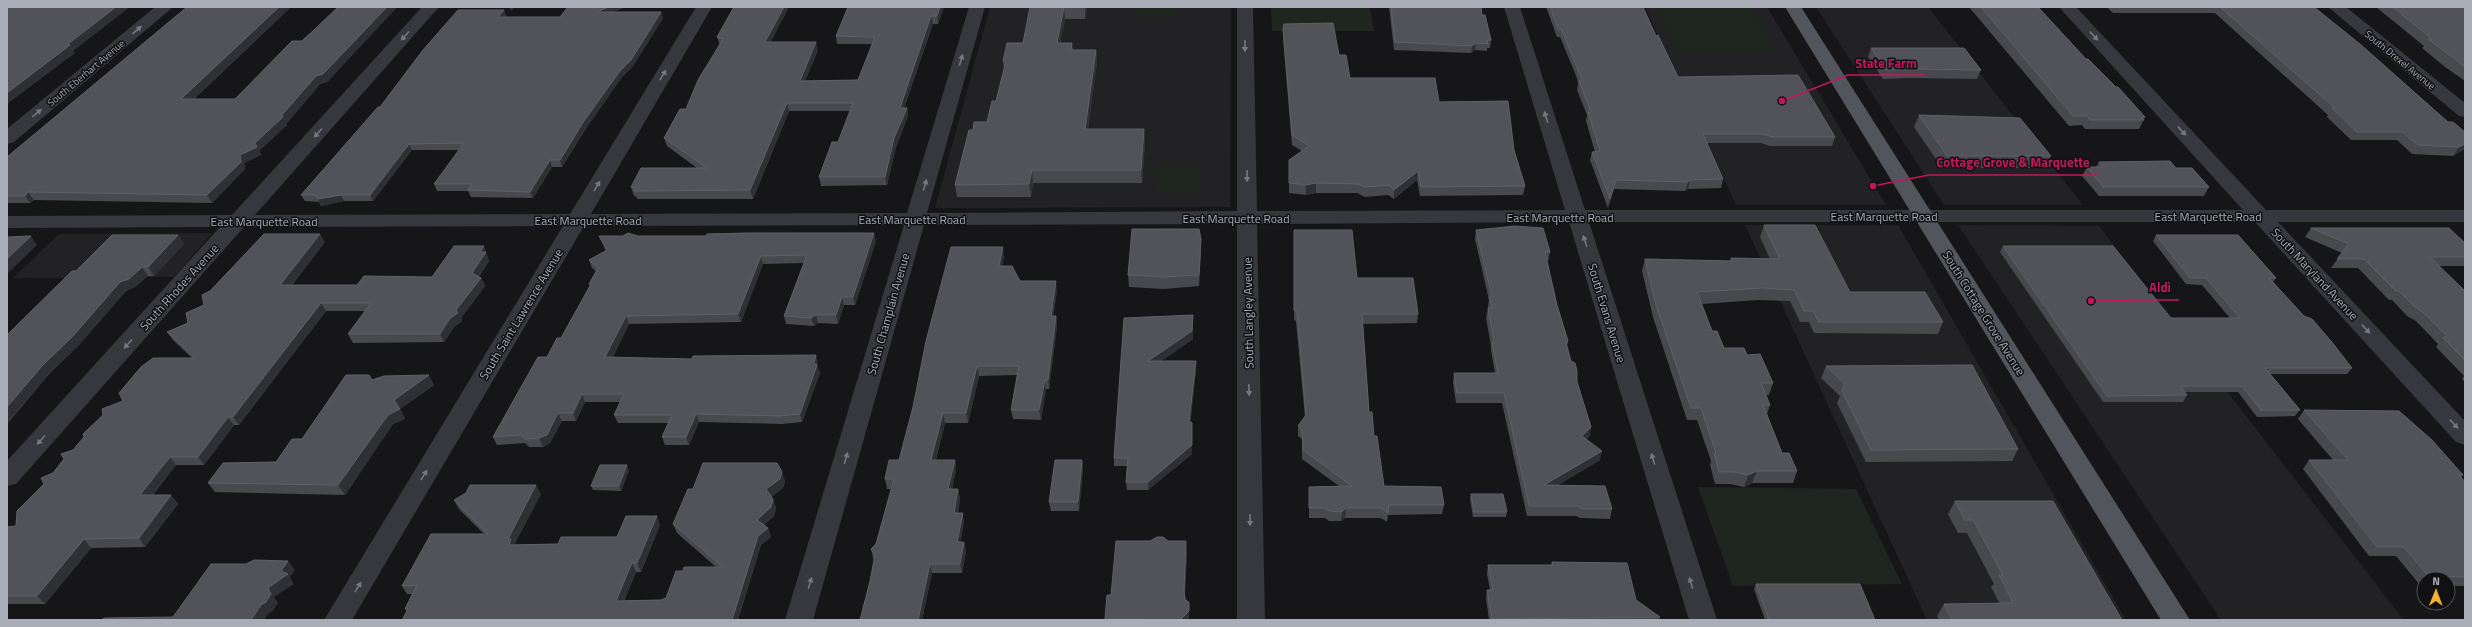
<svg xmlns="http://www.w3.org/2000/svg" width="2472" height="627" viewBox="0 0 2472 627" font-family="'Titillium Web',sans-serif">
  <rect width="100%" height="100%" fill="#161618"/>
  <path fill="#222225" d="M990,7H1231L1230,207L935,208Z
    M1645,7H1767L1886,205H1736Z
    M1816,7H1928L2083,205H1944Z
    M1745,225H1898L2126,620H1927Z
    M1958,225L2099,226L2404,620H2221Z
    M212,233L174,277L13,278L59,234Z"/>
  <path fill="#1e261f" d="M1136,7H1177L1176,17H1134Z
    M1271,7H1370L1374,31H1272Z
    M1656,7H1752L1777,51H1677Z
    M1155,166H1200L1199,193H1153Z
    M1698,487L1856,489L1902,584L1733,586Z"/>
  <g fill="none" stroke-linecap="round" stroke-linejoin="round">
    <path fill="#37383d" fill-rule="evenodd" d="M155,7H173L14,142L7,144V129Z
      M422,7H439L255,215L570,214L696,7H712L591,214L907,213L969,7H985L927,213L1237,211V7H1253L1257,211L1565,210L1504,7H1520L1585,210H2243L2059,7H2076L2266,210H2465V222H2278L2465,421V445L2456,442L2255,222H1589L1717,620H1689L1569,222L1257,224L1265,620H1237V224L924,225L813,620H785L904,225L584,226L352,620H324L563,226L244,227L16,484L7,486V461L220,227L7,228V216L232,215Z
      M2328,7H2346L2465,103V117L2459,116Z"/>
    <path fill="#53555c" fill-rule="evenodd" d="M1785,7H1801L2190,620H2161Z"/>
  </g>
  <path fill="#47494d" d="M187,7H291L194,99H235L314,30L338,7H397L327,82L320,84L287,123V125L259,151L261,155L244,163L245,169L212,203L34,200L30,203H7V157Z
    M568,7H625L613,12H661L663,18L633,66L622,77L587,127L562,167H552L533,198L471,197L468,191H437L434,184L460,150H412L373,201H344L321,206L319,202L305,201L301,195L380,107L504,10L506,16L505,17H560Z
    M944,7L938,24H933L904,108H907L908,116L896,147L887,185L821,186L819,177L838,142L850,111H789L753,199H637L636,196H634L631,187L697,168L667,146L664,138L686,109L720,45L717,37L771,42L818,50L805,81L858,80L872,44H837L836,36Z
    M1030,7H1087L1085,19H1065L1060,43H1072L1073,50H1096L1097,62L1088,129H1144L1145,142L1142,183H1033L1031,197H957L955,185L973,130L987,122L996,101L1004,69L1003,61L1023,43Z
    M1389,7H1481L1482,15L1491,40L1490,48H1487V51L1475,50L1471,53L1394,50Z
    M1546,7H1643L1656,36L1678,77L1835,137L1832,146H1770L1761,143H1707L1723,179L1721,188L1688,189L1685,191L1614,189L1608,208L1590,160L1592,152H1595L1586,121L1587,115L1577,90L1578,84L1577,78L1560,37H1557Z
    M1969,7H2038L2086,59L2145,117L2139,129H2085L2082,125L2069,126Z
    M2107,7H2314L2465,149L2453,156L2412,154L2397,140H2351L2327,117L2328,115L2215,13H2113Z
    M2376,7H2465V81L2445,67L2422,48L2424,46Z
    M1283,29L1339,55L1350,78L1439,102L1514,150L1525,186L1523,195L1420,196L1417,180L1394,199L1388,195L1365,197L1357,193H1316L1306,195L1289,193V160L1302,151L1292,145L1283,38Z
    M1871,48L1981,70L1977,79L1909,78L1883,79L1868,57Z
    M1919,115L2051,156L2045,168H1942L1914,127Z
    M2099,162L2176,168L2209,187L2204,196H2099L2082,176L2087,167H2096Z
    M1764,225L1850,292L1943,322L1938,334L1814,333L1809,322H1800L1790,301L1758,300L1702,304L1712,331L1724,348L1747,355L1773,383L1769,395H1766L1770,405L1767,414L1782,453L1797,471L1793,483H1752L1744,487L1730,484H1715L1710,465L1711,461L1697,420H1687L1653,317L1642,271L1645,259L1730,261L1731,258L1770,259L1760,237Z
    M2311,228L2465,243V266H2439L2465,291V383L2462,379L2464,376L2436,347L2438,344L2416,321L2407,316L2392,300H2389L2358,268H2331L2342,253L2305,237Z
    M1294,230L1357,278L1418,314L1417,323L1363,324L1369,412L1384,486L1444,505L1442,514L1388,515L1387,522L1381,518H1345L1341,521H1329L1325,518H1309V487L1339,486L1302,459V439L1298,436V426L1305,417L1296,321L1294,320Z
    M1476,230L1550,252L1548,261H1547L1557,305L1568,341L1567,347L1571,361L1591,427L1589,437L1586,439L1600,460L1558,485L1612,509L1610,519L1580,518L1576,516H1527L1502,403H1456L1453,383L1454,373H1495L1491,351V346L1486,318L1488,308V306L1489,300L1475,239Z
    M178,235L184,244L154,276H148L135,287L126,291L79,345L49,374L8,423L76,271Z
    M2156,235L2276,278L2273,282L2304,316L2352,368L2347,374H2270L2300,410L2295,416L2257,417L2238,392H2185L2187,395L2183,402H2103L2000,252L2003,246L2171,318H2230L2202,285L2186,284L2153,241Z
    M599,236H638L876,241L855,305H844L838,324L818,323L814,326L786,324L784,316L804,263L763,264L741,322L629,324L613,357L818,363L817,366L820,373L802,422L782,424L699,422L689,445H665L662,437L668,423H618L614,415L620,402H585L576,421H562L550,443L543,447H529L525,443L497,445L493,437L547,357L561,338L590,286L589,284L596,271L592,268L589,260L606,251Z
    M325,242L292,285H357L432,277L487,254V255L489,261L479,277L481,278L485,286L461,318L462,321L454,327L444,342L353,343L348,334L365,311H326L239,425H234L204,465H176L153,495H171L178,504L145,547L91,548L45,604H7V527L16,526L44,484L103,415L192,358L173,340L167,332L188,323L204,305Z
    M1201,251L1199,286L1164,289L1129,287L1128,275Z
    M1004,256L1002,266L1020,281L1057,291L1053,316H1056L1057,326L1049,389H1046L1041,420L1013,419L1011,410L1017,375L979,376L968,423H945L936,460H955L956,470L952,489H958L960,499L958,513L964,522L960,542H964L966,552L962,573H932L922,620H860L870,581L874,560L873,558L871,549L876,544L891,489H887L885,479L899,460Z
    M1124,318L1193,324V339L1161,361L1196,370L1190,422L1192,432V454L1148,490H1127L1126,482L1127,466H1114V458Z
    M1826,366L2018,449L2012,461L1866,462L1837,403L1840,396L1821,378Z
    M372,380L434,385L400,409L405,419L393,424L345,495L215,492L208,483L276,462Z
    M2304,410L2463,475L2461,477L2465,482V586H2448V579H2424V585H2420L2396,556H2369L2303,469L2309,460H2333L2298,419Z
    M1082,460L1083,469L1079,511H1051L1049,502Z
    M629,470L621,491L593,490L591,486Z
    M785,481L783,488L771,497L773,499L776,508L774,516L764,525L768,528L771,537L761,545L738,620L407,612L405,609L412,594H407L402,586L484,534L459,509L454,500L541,494L514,545L558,544L617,537L660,525L641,572H636L624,601L661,600L666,598L683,571L716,567L677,533L673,524L693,489Z
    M1471,494L1507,512L1506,517H1473L1470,499Z
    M1955,501L2122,620H1939L1937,616L1944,604H2000L1991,587L1994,584L1967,533H1958L1948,514Z
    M1168,541L1187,549L1185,595L1189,620H1105L1107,595H1111Z
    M1552,562L1636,600L1660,617L1659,620H1489L1486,598L1487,590H1490L1487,574L1488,565H1551Z
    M1756,584L1875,620H1765L1754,589Z"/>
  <path fill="#2f3033" d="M116,7H130L73,51L75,53L7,104V93L68,44Z
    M279,7H291L185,107L181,99Z
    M387,7H397L327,82L320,84L287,123V125L259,151L261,155L244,163L245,169L212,203L207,195L240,155L255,143L282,115L316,76Z
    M509,7H514L511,11Z
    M608,7H625L599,18L597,12Z
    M784,7H789L767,50L765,42Z
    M940,7H944L938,24L937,16Z
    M1064,7L1065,19L1058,55L1057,43Z
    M1085,7H1087L1085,19Z
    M504,10L506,16L500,23L498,17Z
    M661,12L663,18L633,66L622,77L587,127L562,167L560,160L584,121Z
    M931,16L933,24L901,116L900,108Z
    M816,42L818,50L802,89L800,81Z
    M1476,43L1475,50L1471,53L1472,46Z
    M1096,50L1097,62L1086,142L1085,129Z
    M787,103L789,111L753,199L750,190Z
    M907,108L908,116L896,147L887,185L885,177L894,138Z
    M1144,129L1145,142L1142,183L1141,170Z
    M409,144L412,150L373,201L370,195Z
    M2465,144V149L2453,156L2459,147Z
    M550,160L552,167L533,198L530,192Z
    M1032,170L1033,183L1031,197L1029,184Z
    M1418,171L1417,180L1394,199V190Z
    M1616,180L1614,189L1608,208L1610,199Z
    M1690,180L1688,189L1685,191L1688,182Z
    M1316,183V193L1306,195V185Z
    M28,192L34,200L30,203L25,196Z
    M341,195L344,201L321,206L318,199Z
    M874,233L876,241L855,305L853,297Z
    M320,234L325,242L285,293L280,285Z
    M178,235L184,244L154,276L148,267Z
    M31,236L37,245L7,274V259Z
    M1201,239V251L1199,286V275Z
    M484,246L489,261L476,281L472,273L480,252Z
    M1003,247L1004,256L1000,275L999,266Z
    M761,256L763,264L741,322L738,314Z
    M142,267L148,276L135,287L126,291L79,345L49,374L7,423V407L42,366L120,282Z
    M481,278L485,286L461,318L462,321L454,327L444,342L440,334L456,310Z
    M1056,281L1057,291L1052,326L1051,316Z
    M842,297L844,305L838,324L836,315Z
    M321,303L326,311L239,425L233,417Z
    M816,315L818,323L814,326L811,318Z
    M1193,315V339L1149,370L1148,361Z
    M626,316L629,324L609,365L605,357Z
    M1056,316L1057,326L1049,389L1048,380Z
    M816,355L818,363L817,366L820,373L802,422L800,414Z
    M1196,361V370L1190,430L1189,421Z
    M977,366L979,376L968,423L966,413Z
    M429,375L434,385L400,409L405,419L393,424L345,495L338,485L394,400Z
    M1045,380L1046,389L1041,420L1039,410Z
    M582,394L585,402L576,421L573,413Z
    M558,413L562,421L550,443L543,447L539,438Z
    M943,413L945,423L933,470L931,460Z
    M696,414L699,422L689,445L686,437Z
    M228,417L234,425L204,465L198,457Z
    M1192,423V454L1148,490V482Z
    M1591,427L1589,437L1580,446L1582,436Z
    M1602,451L1600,460L1542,495L1544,485Z
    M170,457L176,465L146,503L140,495Z
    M955,460L956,470L950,499L948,489Z
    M1082,460L1083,469L1079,511L1078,502Z
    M627,465L629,470L621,491L619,486Z
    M1757,471L1752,483L1744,487L1748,475Z
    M782,472L785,481L783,488L769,498L766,489Z
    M536,485L541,494L514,545H509L508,539Z
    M958,489L960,499L956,522L954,513Z
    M171,495L178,504L145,547L139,538Z
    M773,499L776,508L774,516L760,529L757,520Z
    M1346,508L1345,518L1341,521L1342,512Z
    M963,513L964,522L959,552L957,542Z
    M657,516L660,525L641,572L637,563Z
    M768,528L771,537L761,545L738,620H732L758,536Z
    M84,539L91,548L45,604L37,596Z
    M1186,541L1187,549L1184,600V591Z
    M964,542L966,552L962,573L960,564Z
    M288,561L295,570L290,577L294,584L274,597L278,603L273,611L268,614L264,620H251L268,588L281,571Z
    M632,563L636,572L620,610L616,601Z
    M930,564L932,573L922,620H918Z
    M1189,602V620H1180Z"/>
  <path fill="#525359" stroke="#5f6168" d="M7,7H116L68,44L70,45L7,93Z
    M187,7H279L181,99H235L292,41H302L314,30L338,7H387L323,74L316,76L282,115L283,117L255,143L257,147L240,155L241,162L207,195L28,192L25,196H7V157Z
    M568,7H608L597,12H661L631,60L620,71L584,121L560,160H550L530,192L468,190L472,184H434L464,143L409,144L370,195H341L318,199L315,195H301L378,107H380L423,50L458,10H504L498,17H560Z
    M734,7H784L765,42H816L800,81L858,80L875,37L836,36L848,7H940L937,16H931L900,108H907L894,138L885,177H819L832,142H838L853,103H787L750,190L634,191L636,188L631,187L641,168H707L664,138L680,109H686L698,80L723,39L717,37Z
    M1030,7H1064L1057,43H1072L1071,50H1096L1085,129H1144L1141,170H1032L1029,184L955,185L969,130H973L974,122H987L992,101H996L1006,61H1003L1007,43H1023Z
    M1391,7H1481L1482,15H1485L1491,40H1487L1488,44L1476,43L1472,46L1395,42Z
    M1550,7H1643L1656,36L1658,35L1678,77L1798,75L1835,137H1773L1763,134H1703L1723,179L1690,180L1688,182L1616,180L1610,199L1592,152L1600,151L1588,112H1591L1579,81H1582L1578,70L1561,29H1558Z
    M1981,7H2038L2086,59H2088L2116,87H2118L2145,117H2142L2144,120H2090L2087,116H2073Z
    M2220,7H2314L2360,44L2448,122H2453L2465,132V144L2459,147L2418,145L2402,132H2357L2332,108H2335Z
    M2393,7H2465V67L2452,57L2428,39H2432Z
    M1333,23L1339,55H1346L1350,78H1435L1439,102L1508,101L1514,150L1525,186L1421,187L1418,171L1394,190L1389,185L1365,187L1358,184L1316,183L1306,185L1289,183V160L1309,146L1292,135L1283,29L1284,24Z
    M1871,48H1964L1981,70L1912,69L1886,70Z
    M1919,115L2020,118L2051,156H1947Z
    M2170,161L2176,168H2192L2209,187H2103L2087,167H2103L2099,162Z
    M1764,225H1815L1850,292H1925L1943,322H1819L1813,311H1804L1794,290L1762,288L1697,292L1712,331H1717L1724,348H1744L1747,355L1760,354L1773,383H1761L1770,405H1763L1782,453H1789L1797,471H1757L1748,475L1734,472H1719L1714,453H1716L1701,408H1691L1656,305L1645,259L1732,261L1731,258L1780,259Z
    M1515,226L1543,228L1550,252H1545L1557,305L1568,341L1566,343L1571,361L1575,363L1577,371V382L1591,427L1582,436L1602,451L1544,485L1605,486L1612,509H1582L1578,506H1529L1504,393H1457L1454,373H1498L1492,342H1494L1488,308H1492L1489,297H1492L1476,230Z
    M2311,228H2449L2465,243V257H2430L2465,291V360L2443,338L2447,336L2423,312L2414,306L2399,291H2396L2364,259H2337L2349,244Z
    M1132,229H1199L1201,239L1199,275L1163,277L1128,275Z
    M1294,230H1352L1357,278H1413L1418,314H1362L1369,412H1372L1374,436H1377L1384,486L1441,487L1444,505H1389L1388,513L1382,508H1346L1342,512L1330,511L1325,508H1309V487L1352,486L1303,450L1302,430L1298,426L1306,415L1297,312L1294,310Z
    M628,233L638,236H706L707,234L748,233H874L853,297H842L836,315H816L811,318L784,316L807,255L761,256L738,314L626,316L605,357L692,359L693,356L816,355L814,363L817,365L800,414L779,416L696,414L686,437H662L672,415H614L624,394H582L573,413H558L547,435L539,438L525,439L521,435L493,437L538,357H547L557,338H561L591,284H589L598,268L589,260L607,250L599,236H623Z
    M264,234H320L280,285H357L364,276L432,277L454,246H484L480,252H486L472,273L481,278L456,310L458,313L450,318L440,334H348L371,303H321L233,417H228L198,457H170L140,495H171L139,538L84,539L37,596H7V527L16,526L17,511L44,484L41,478L53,473L64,459L61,454L73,450L84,437L83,434L103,415L102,409L123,401L119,393L141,367L153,358H195L167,332L188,323L186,313L204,305L202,295L210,291Z
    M112,235H178L148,267H142L129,279L120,282L73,336L42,366L7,407V335L72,271H76Z
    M2156,235H2238L2276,278H2269L2304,316L2312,319L2331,341L2352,368H2265L2300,410H2261L2242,386H2180L2187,395L2107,396L2003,246H2113L2171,318H2240L2206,278H2190Z
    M31,236L7,259V237Z
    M951,247H1003L999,266H1012L1020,281H1056L1051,316H1056L1048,380H1045L1039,410H1011L1019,366H977L966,413H943L931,460H955L948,489H958L954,513H963L957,542H964L960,564H930L918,620H860L870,581L875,555L871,549L876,544L894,479H885L889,460H899L913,407L926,341Z
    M1193,315L1192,331L1148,361H1196L1189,421L1192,423V445L1148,482H1126L1128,458H1114L1124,318Z
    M1972,365L2018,449L1871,450L1842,391L1845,384L1826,366Z
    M346,375H369L372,380L384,376L429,375L394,400L400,409L388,415L338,485L208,483L223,463L276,462L292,439H302Z
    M2304,410L2399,411L2432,440L2463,475H2459L2465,482V577L2428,576L2404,547H2377L2309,460H2348Z
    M1055,460H1082L1078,502H1049Z
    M703,463H777L782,472L780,479L766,489L773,499L771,507L757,520L768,528L758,536L732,620H402L408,609H405L417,585L402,586L431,534H488L454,500L466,493L470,485H536L508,539H511L509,545L558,544L561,537H617L626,516H657L637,563H632L616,601L661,600L666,598L676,571H683L684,567H723L673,524L688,489H693Z
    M600,465H627L619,486H591Z
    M1471,494H1503L1507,512H1474Z
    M1955,501H2053L2122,620H1952L1944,604L2013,603L1999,575H2003L1973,520H1965Z
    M1157,537H1163L1168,541H1186L1184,591L1185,600L1189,602V611L1180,620H1143V619H1105L1107,595H1111L1116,541H1150Z
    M254,560L288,561L281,571L288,574L268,588L271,594L266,602L261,605L251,620H102L104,618L173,617L211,564H246Z
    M1552,562L1627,563L1636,600L1660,617L1492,619L1487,590H1493L1488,565H1553Z
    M1756,584H1860L1875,620H1769Z"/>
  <defs><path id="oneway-solid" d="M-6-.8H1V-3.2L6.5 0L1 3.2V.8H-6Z"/></defs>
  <g fill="#757881">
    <use href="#oneway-solid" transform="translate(137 30) rotate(-40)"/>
    <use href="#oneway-solid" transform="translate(405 36) rotate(132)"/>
    <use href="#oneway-solid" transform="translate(2094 36) rotate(47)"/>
    <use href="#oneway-solid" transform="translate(1245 46) rotate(90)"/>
    <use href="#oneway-solid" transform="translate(961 60) rotate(-74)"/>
    <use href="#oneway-solid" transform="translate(663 75) rotate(-59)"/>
    <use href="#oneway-solid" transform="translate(37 113) rotate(-40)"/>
    <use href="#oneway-solid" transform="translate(1546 117) rotate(-107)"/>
    <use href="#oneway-solid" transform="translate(2182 131) rotate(47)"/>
    <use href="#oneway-solid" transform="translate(318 133) rotate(132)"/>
    <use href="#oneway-solid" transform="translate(1247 176) rotate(90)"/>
    <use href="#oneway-solid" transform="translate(925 185) rotate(-74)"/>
    <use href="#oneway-solid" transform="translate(597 186) rotate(-59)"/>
    <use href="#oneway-solid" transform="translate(1585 241) rotate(-108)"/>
    <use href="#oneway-solid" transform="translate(2366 329) rotate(47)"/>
    <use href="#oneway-solid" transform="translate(128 344) rotate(132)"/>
    <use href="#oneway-solid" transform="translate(1249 390) rotate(89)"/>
    <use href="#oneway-solid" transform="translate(2454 424) rotate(47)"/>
    <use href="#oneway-solid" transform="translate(41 440) rotate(132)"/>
    <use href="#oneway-solid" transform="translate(846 458) rotate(-74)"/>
    <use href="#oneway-solid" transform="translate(1653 459) rotate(-107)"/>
    <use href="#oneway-solid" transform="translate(424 475) rotate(-59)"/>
    <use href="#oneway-solid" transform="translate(1250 520) rotate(89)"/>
    <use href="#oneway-solid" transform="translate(810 583) rotate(-74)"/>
    <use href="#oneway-solid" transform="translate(1691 583) rotate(-107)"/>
    <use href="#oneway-solid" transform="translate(358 587) rotate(-59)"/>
  </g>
  <g text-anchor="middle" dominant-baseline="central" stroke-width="3" stroke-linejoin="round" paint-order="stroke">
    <g font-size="10" fill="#a8adb8" stroke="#111113">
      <text transform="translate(2400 60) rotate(39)">South Drexel Avenue</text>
      <text transform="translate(86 73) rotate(-40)">South Eberhart Avenue</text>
    </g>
    <g font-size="12" fill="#a8adb8" stroke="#111113">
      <text x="1884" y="216">East Marquette Road</text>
      <text x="2208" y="216">East Marquette Road</text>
      <text x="1560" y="217">East Marquette Road</text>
      <text x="1236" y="218">East Marquette Road</text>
      <text x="912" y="219">East Marquette Road</text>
      <text x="588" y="220">East Marquette Road</text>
      <text x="264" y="221">East Marquette Road</text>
      <text transform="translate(2315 274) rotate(47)">South Maryland Avenue</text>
      <text transform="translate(179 287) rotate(-48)">South Rhodes Avenue</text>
      <text transform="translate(1248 313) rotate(-91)">South Langley Avenue</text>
      <text transform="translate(1607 313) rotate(73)">South Evans Avenue</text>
      <text transform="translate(1984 313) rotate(58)">South Cottage Grove Avenue</text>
      <text transform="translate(521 314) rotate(-59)">South Saint Lawrence Avenue</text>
      <text transform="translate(888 314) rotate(-74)">South Champlain Avenue</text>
    </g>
  </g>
  <path fill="none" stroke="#c2185b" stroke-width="1.5" d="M1782 101L1848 75H1925M1873 186L1929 175H2098M2091 301L2141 300H2179"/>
  <g fill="#c2185b" stroke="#111113" stroke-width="1.5">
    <circle cx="1782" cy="101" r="4"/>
    <circle cx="1873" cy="186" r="4"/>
    <circle cx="2091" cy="301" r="4"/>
  </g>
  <g font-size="13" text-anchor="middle" font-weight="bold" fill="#c2185b" stroke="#111113" stroke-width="3" stroke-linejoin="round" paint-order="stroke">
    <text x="1886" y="68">State Farm</text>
    <text x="2013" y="167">Cottage Grove &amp; Marquette</text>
    <text x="2160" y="292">Aldi</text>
  </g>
  <rect width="2472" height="627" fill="none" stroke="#a8adb8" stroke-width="16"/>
  <g transform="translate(2436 591) rotate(1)"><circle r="19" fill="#111113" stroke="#4d4f55"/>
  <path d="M0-3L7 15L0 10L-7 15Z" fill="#f2b134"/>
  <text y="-6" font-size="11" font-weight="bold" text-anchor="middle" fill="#a8adb8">N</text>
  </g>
</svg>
